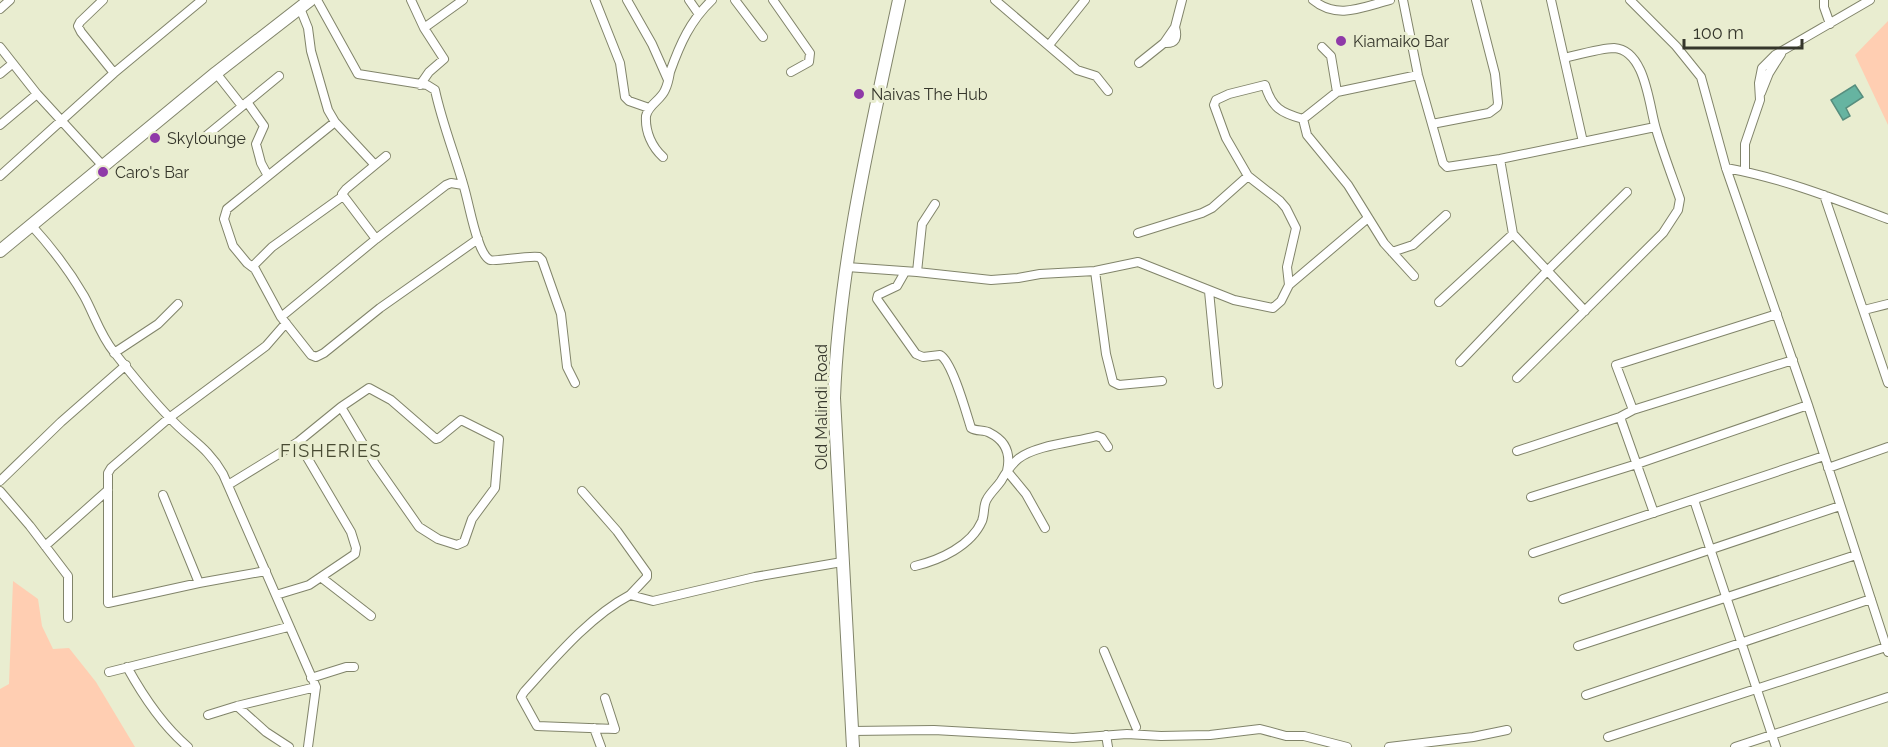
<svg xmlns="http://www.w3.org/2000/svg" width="1888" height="747" viewBox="0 0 1888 747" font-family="Raleway,sans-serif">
  <rect width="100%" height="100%" fill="#e9edd0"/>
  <path fill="#ffceb2" d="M1888,21V125L1855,55Z
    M13,581L38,599L42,626L53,649L69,648L96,682L135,747H0V689L9,684Z"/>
  <path fill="#66b4a1" stroke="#578e7e" stroke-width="1.5" d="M1855,85L1863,97L1846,108L1850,116L1843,120L1831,100Z"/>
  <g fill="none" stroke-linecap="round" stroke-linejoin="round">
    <defs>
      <path id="minor" d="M103,0L80,22L78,26L81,32L114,73
        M317,0L358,74L427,85L435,90C442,123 455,155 464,187C469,205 472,223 478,240C480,246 484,257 490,260C494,262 529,255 539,257L542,260L561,314L567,367L575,383
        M411,0L424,28L444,59L429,72L420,85
        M595,0L620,63L625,97L629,101L649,108
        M627,0L652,44L668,80
        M689,0L698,13
        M735,0L763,37
        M773,0L810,53L809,62L791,72
        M995,0L1077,70L1096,76L1108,91
        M1313,0C1337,20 1363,7 1390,0
        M1403,0L1418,75L1443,163L1447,167L1500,159L1655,127
        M1551,0L1583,142
        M1630,0L1676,46L1701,77L1726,168L1808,405L1888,652
        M1824,0V7L1830,24
        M0,9L10,0
        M424,28L463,0
        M1164,43C1176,44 1178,38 1175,27
        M1049,45L1085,0
        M0,47L37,94L103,166
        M1322,47L1331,56L1337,92
        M1139,63L1164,43L1175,27L1182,0
        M216,73L242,106
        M0,74L12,64
        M1761,93L1769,73L1781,54
        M247,102L264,126L256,144L261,163L268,176
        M1303,119L1307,135L1348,185L1384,243L1414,276
        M335,122L227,209L224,219L233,246L247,263L255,269L281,317L311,355L316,357L324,353L380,308L478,239
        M1432,124L1489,113L1497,107L1498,103L1495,74L1476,0
        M0,125L37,94
        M201,140L279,76
        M663,157C652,147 645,132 646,116C648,105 661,100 665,90C668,84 669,78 670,72C680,44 690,21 712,0
        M1500,159L1513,234L1585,311
        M375,165L386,156
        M1726,168C1782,178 1835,199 1888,219
        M1745,171V144L1760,100L1759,83L1762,68L1775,55L1870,0
        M0,176L114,73L202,0
        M1248,176L1280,201L1286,208L1296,228L1287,267L1289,285
        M1824,195L1888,383
        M32,226C52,248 69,270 84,296C94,314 100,335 114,352C132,375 150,397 170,418C190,440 207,446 223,474L316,687L308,747
        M1138,233L1202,213L1212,208L1248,176L1226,138L1214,105L1216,100L1229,94L1265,85C1272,108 1281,113 1303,119L1337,92L1418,75
        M376,239L446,185L451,183L463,185
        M1392,252L1413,245L1446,215
        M252,267L272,247L343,196
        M847,267L917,272L922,224L935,204
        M1095,271L1106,354L1113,382L1119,385L1162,381
        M905,272L897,286L878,295L877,299L916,354L923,357L940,355C952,361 966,412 971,428C977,432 984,429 990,433C1006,441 1011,454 1007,471L1026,494L1045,528
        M917,272L991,280L1018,278L1040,274L1095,271L1138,262L1234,300L1273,308L1281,301L1289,285L1368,218
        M1209,291L1218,384
        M1439,302L1513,234
        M1864,310L1888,304
        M281,317L376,239L342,194L346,189L375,165L335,122L328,110L311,51L308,28L300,8
        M114,353L158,324L178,304
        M1460,362L1548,270L1627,192
        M1517,378L1663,233L1678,210L1680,199C1672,176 1663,153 1656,129C1649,107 1646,50 1614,48C1602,48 1577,55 1564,58
        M369,388L391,400L436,439L439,438L461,420L499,439L495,488L472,519L464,542L457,545L438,539L419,527L375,464L341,407Z
        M1633,410L1616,365L1777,314
        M1620,417L1654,513
        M298,442L341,407
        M1517,451L1620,417L1633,410L1793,360
        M1828,468L1888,447
        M0,481L61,422L126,365
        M228,485L298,442L351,532L356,548L355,554L309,585L276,595
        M0,491L30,526L68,576V618
        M582,491L617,531L647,573V577L630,595
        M163,495L199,583
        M1531,497L1637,464L1808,405
        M1694,500L1776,747
        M45,546L108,490
        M1533,553L1824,456
        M915,566C940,560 971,546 982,521C985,513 983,505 987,499C991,492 997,487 1001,481C1006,472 1011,465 1018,459C1035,445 1076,442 1097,436L1102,438L1108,447
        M266,571L199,583L108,603V473L111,468L169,418L266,346L286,323
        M322,578L371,616
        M1563,599L1840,506
        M1578,646L1856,555
        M1104,651L1136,727
        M127,667C143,696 163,726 188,747
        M109,672L288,627
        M311,678L346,667H354
        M1586,695L1871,599
        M605,698L615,729L537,726L521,697L524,692C554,659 590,616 630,595L653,601L755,577L842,562
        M237,706L266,732L289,747
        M208,715L237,706L316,687
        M594,728L601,747
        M851,731L934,730L1073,738L1127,734L1161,736L1210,735L1260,729L1286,736H1304L1347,747
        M1106,735L1108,747
        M1608,737L1886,647
        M1389,747L1473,737L1507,730
        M1735,747L1888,697"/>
      <path id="secondary" d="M0,251L216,73L310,0
        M853,747L834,398C839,265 871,130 899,0"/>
    </defs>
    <use href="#minor" stroke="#81846a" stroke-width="10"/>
    <use href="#secondary" stroke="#81846a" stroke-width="14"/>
    <use href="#minor" stroke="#fff" stroke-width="8"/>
    <use href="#secondary" stroke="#fff" stroke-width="12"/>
  </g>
  <g fill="#8f3aa8" stroke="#e9edd0" stroke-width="2">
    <circle cx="1341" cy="41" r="6"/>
    <circle cx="859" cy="94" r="6"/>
    <circle cx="155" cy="138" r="6"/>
    <circle cx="103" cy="172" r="6"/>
  </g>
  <g text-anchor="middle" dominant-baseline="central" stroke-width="6" stroke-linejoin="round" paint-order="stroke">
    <g font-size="16" fill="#35362b" stroke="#e9edd0" text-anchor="start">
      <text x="1353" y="41">Kiamaiko Bar</text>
      <text x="871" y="94">Naivas The Hub</text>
      <text x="167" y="138">Skylounge</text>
      <text x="115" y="172">Caro's Bar</text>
    </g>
    <g font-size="16" fill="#35362b" stroke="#e9edd0">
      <text transform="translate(821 407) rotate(-90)">Old Malindi Road</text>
    </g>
    <g font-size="18" letter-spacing="1.5" fill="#484b33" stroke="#e9edd0">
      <text x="331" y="450">FISHERIES</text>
    </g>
  </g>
  <path d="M1684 39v9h118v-9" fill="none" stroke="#35362b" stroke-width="3"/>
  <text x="1693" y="39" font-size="18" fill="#35362b" stroke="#e9edd0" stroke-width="4.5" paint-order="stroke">100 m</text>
</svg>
